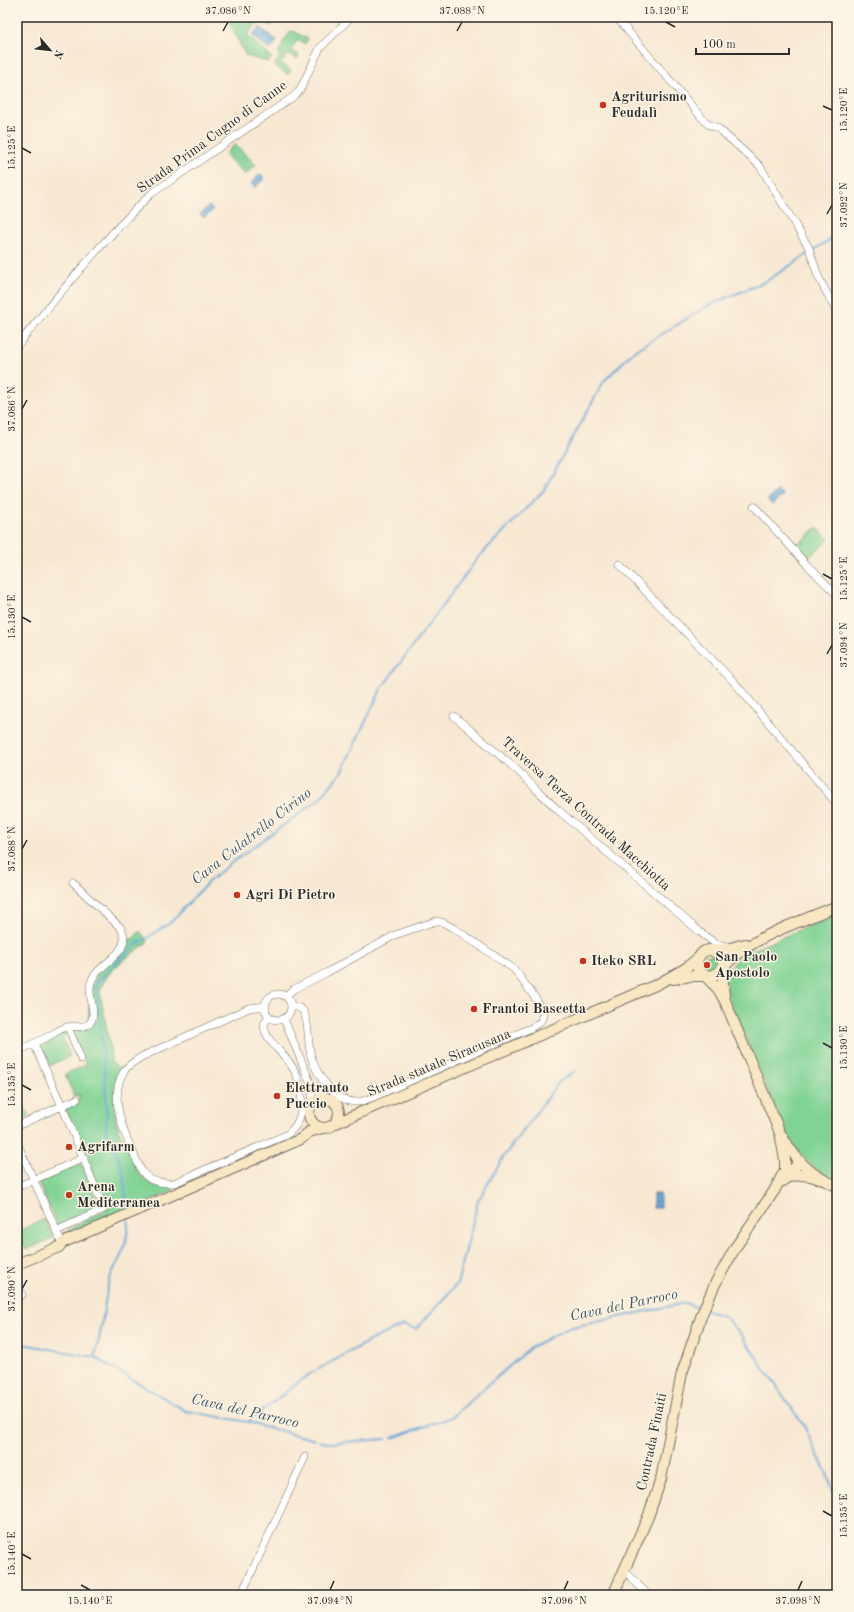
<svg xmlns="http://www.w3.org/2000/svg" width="854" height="1612" viewBox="0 0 854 1612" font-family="'Old Standard TT',serif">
  <rect width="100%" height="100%" fill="#fcf5e5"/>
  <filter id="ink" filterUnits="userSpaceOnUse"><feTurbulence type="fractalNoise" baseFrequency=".025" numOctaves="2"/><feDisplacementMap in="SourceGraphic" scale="8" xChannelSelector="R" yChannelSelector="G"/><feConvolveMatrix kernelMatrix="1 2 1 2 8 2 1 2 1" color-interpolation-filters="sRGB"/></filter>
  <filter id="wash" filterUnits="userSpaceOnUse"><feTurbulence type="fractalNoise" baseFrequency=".012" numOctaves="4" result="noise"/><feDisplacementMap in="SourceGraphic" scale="16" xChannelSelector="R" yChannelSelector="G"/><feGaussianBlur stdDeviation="0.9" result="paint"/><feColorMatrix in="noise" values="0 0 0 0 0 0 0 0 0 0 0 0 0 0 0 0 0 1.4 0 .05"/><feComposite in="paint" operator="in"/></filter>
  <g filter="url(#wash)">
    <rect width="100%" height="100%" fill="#f8e8d2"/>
    <path fill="#81d395" stroke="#567f60" d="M232,17H276V20L271,26L265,23H257L247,35L272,58L268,62L246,56L228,20Z
      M293,31L308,39L305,44L298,39L291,50L299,55L297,59L288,54L281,64L291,70L288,75L274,65L281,55L278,53L283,45L282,44L290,32Z
      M235,144L256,165L245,175L225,154Z
      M817,527L829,540L805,560L794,548Z
      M837,914V1178L835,1181C810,1167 804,1160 788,1137L729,1000C724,976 725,971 743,954Z
      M140,931L148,942C133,953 103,972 100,992L110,1047L111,1062L118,1068L122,1067L114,1089L115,1116L118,1128L137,1171L143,1178L153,1185L173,1188V1191L63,1239L62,1236L71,1228L107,1209L65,1108L77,1103L80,1095L74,1096L65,1074L86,1065L72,1029L88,1028C89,1014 88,990 95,978C103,964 122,957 127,940L133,939Z
      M702 963a8 8 0 1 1 16 0a8 8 0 1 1-16 0Z
      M66,1031L67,1035L62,1037L70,1056L48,1066L38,1045Z
      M19,1094L29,1116L17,1121V1095Z
      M79,1164L83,1166L100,1208L58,1227L38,1182Z
      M45,1219L53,1238L26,1250L18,1231Z"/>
    <path fill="#66a7d9" stroke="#486982" d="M260,27L277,41L270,50L252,35Z
      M260,174L265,178L255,188L251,183Z
      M209,206L213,210L204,218L200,214Z
      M778,490L783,495L772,505L767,500Z
      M653,1194H660V1208H653Z"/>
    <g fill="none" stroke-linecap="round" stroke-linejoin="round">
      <path stroke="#66a7d9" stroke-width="2" d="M127,1211L124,1178L118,1156L106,1133L107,1108L103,1054L96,983L133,947L170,923L209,881L234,861L318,800L341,773L381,689L477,559L544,490L604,381L633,352L709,305L765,282L837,235
        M707,1311L724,1316L739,1332L804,1426L827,1474L837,1500
        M17,1343L94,1357L186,1411L248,1422L315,1440
        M94,1357C103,1332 103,1306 109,1281C112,1271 119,1261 123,1251C127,1241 128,1228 128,1217
        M248,1422L308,1375L371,1340L404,1325L416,1329L457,1284L465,1254L478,1201L504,1156L559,1082L575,1071
        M392,1438L452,1417L531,1347L568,1328L685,1303L701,1309
        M319,1441L329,1443L386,1439"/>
    </g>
  </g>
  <g filter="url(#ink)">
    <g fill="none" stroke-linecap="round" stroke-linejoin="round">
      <defs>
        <path id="street" d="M616,17L702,118L708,124L719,129L760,166L809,248L818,276L837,313
          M17,346C60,293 102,241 151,194L293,97L300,90L320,48L351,17
          M754,506L807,565L837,595
          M619,564L734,682L837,804
          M454,716L517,770L538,791L558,810L700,932L716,944L727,946
          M265 1007a13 13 0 1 1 26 0a13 13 0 1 1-26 0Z
          M285,996L294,989L326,973L395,935L436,921L444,923L455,929L514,969L536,999L543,1014L541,1021L531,1028L371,1098C366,1100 361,1102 356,1102C335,1102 316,1074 311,1056C307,1042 310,1026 304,1013C302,1007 296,1007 291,1006
          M266,1006L249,1008L141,1057C134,1062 127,1065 123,1073C110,1096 122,1129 132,1150C136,1158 139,1169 145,1175C153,1183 164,1183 174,1183L286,1135C309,1120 304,1082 289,1062C281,1051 264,1039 264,1024L269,1016
          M284,1019L310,1082L312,1092V1104
          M68,1027L81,1059
          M34,1044L62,1106L104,1209L56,1231
          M17,1051C27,1047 37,1042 47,1037C53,1034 60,1029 66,1027C74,1025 84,1029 90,1023C99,1012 83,991 94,976C105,960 133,951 121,928L73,883
          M312,1083L317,1090L332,1101
          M17,1126L77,1099
          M17,1143L62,1243
          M17,1187L84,1158
          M17,1284L22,1295
          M625,1571L648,1595
          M239,1595L242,1593L248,1580L305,1457"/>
        <path id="secondary" d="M713,951L722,957C729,979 696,982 697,963C697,958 700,955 703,952C710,948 720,950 728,949C734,947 740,945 746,944
          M723,966V985L724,997
          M722,969C750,936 798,923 837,906
          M703,974L718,989L725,1001L780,1133C794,1158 810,1176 837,1186
          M673,979L691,976H707
          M309 1113a15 15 0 1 1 30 0a15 15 0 1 1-30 0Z
          M334,1124L658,984L686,968L699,957
          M786,1178C798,1174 805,1174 817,1178
          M783,1181L796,1166L798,1160
          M17,1264L59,1247L62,1243L301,1139L309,1132L322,1128
          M613,1595L648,1517L661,1479L682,1373L702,1314L715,1284L735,1248L774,1191L785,1170V1160L780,1133"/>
      </defs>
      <use href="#street" stroke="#736d65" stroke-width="8"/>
      <use href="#secondary" stroke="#736d65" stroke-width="12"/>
      <use href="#street" stroke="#fff" stroke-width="7"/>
      <use href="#secondary" stroke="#f9e7c3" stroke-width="10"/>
    </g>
  </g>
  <path fill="none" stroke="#2b2b2b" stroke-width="1.5" d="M666,22L675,27M223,31L228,22M457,31L462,22M823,106L832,110M22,148L31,153M827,214L832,205M22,409L27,400M823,574L832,579M22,617L31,622M827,654L832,645M22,849L27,840M823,1043L832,1048M22,1085L31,1090M22,1289L27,1280M823,1511L832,1516M22,1554L31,1559M81,1585L90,1590M330,1590L334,1581M564,1590L568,1581M798,1590L802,1581"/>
  <g fill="#c8321e" stroke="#fcf5e5" stroke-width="1.5">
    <circle cx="603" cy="105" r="4"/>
    <circle cx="237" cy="895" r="4"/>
    <circle cx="583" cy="961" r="4"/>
    <circle cx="707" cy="965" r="4"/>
    <circle cx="474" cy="1009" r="4"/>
    <circle cx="277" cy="1096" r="4"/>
    <circle cx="69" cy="1147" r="4"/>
    <circle cx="69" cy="1195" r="4"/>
  </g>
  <g text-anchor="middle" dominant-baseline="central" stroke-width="3" stroke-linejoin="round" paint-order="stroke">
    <g font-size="14" font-weight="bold" fill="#2b2b2b" stroke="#fcf5e5" text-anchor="start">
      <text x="611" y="97">Agriturismo<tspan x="611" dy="16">Feudalì</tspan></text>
      <text x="245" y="895">Agri Di Pietro</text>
      <text x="715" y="957">San Paolo<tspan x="715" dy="16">Apostolo</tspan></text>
      <text x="591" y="961">Iteko SRL</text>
      <text x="482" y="1009">Frantoi Bascetta</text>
      <text x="285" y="1088">Elettrauto<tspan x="285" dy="16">Puccio</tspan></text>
      <text x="77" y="1147">Agrifarm</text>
      <text x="77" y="1187">Arena<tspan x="77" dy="16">Mediterranea</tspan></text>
    </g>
    <g font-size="14" fill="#2b2b2b" stroke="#fcf5e5">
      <text transform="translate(212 137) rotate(-36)">Strada Prima Cugno di Canne</text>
      <text transform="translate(586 814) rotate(42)">Traversa Terza Contrada Macchiotta</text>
      <text transform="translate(439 1063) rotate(-23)">Strada statale Siracusana</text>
      <text transform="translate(652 1442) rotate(-78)">Contrada Finaiti</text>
    </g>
    <g font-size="15" font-style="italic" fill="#405668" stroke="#fcf5e5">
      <text transform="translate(252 837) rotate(-38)">Cava Culatrello Cirino</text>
      <text transform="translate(624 1306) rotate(-12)">Cava del Parroco</text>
      <text transform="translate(245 1412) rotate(13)">Cava del Parroco</text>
    </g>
  </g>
  <rect width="854" height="1612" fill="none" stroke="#fcf5e5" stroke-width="44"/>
  <g transform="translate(50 50) rotate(118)" stroke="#fcf5e5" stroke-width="3" paint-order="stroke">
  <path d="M0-3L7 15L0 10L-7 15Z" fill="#2b2b2b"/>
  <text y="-6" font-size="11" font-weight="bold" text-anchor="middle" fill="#2b2b2b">N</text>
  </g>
  <path d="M696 48v6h93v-6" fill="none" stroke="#2b2b2b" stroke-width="2"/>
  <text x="702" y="48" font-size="12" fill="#2b2b2b" stroke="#fcf5e5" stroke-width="3" paint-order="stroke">100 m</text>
  <rect x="22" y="22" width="810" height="1568" fill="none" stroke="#2b2b2b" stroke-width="1.5"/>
  <g font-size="10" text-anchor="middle" fill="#2b2b2b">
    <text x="228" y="14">37.086°N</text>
    <text x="462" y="14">37.088°N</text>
    <text x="666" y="14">15.120°E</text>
    <text transform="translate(843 110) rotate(-90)" y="4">15.120°E</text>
    <text transform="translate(11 148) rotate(-90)" y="4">15.125°E</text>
    <text transform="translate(843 205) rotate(-90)" y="4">37.092°N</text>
    <text transform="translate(11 409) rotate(-90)" y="4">37.086°N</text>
    <text transform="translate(843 579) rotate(-90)" y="4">15.125°E</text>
    <text transform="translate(11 617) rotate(-90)" y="4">15.130°E</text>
    <text transform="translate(843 645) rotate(-90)" y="4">37.094°N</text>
    <text transform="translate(11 849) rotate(-90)" y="4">37.088°N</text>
    <text transform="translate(843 1048) rotate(-90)" y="4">15.130°E</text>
    <text transform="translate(11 1085) rotate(-90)" y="4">15.135°E</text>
    <text transform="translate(11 1289) rotate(-90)" y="4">37.090°N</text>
    <text transform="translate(843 1516) rotate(-90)" y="4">15.135°E</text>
    <text transform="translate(11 1554) rotate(-90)" y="4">15.140°E</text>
    <text x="90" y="1604">15.140°E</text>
    <text x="330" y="1604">37.094°N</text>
    <text x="564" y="1604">37.096°N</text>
    <text x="798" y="1604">37.098°N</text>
  </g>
</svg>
